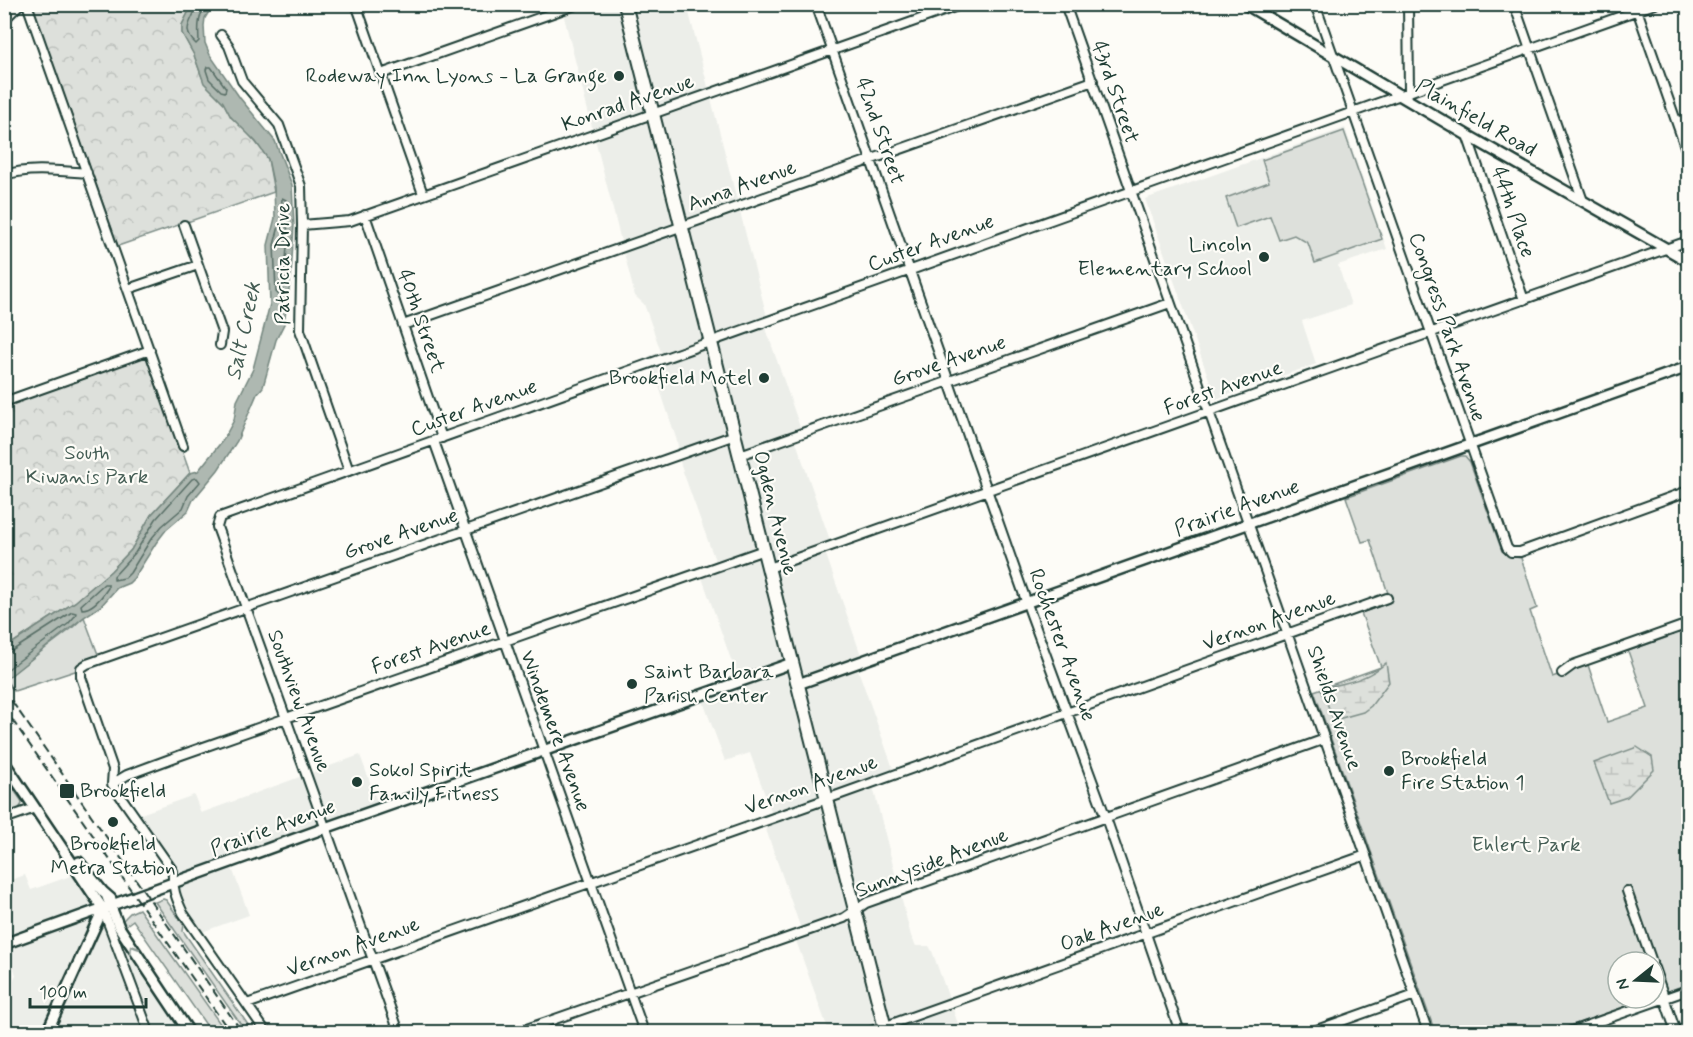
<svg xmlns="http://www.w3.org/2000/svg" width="1693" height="1037" viewBox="0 0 1693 1037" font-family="Mynerve,sans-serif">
  <defs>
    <pattern id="forest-crowns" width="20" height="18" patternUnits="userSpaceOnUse" patternTransform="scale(1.5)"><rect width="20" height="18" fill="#dde0db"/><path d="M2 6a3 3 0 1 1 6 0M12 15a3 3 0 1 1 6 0" fill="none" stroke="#bdc1bd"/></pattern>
    <pattern id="wetland-marsh" width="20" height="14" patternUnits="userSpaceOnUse" patternTransform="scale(1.5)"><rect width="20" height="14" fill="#dde0db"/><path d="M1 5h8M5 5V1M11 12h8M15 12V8" fill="none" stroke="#bdc1bd"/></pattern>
  </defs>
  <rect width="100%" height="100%" fill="#fdfcf7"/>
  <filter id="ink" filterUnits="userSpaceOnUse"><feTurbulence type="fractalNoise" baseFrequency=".0167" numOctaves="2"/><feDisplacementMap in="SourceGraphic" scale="12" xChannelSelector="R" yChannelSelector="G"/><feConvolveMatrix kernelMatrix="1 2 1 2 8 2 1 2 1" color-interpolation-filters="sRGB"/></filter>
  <g filter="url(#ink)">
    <path fill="#eceee9" d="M561,5H687L768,321L764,323L802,433L794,436L832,546L824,549L863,661L856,664L895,774L872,783L911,936L916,946H929L932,951L961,1032H829L794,935L802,932L763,821L773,817L750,753L725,761L701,696L739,682L700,572L717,566L681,466L677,441L649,356L661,352L644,304L635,296Z
      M1345,128L1387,249L1338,265L1351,305L1302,321L1316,364L1216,399L1145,199Z
      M360,755L379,807L179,878L138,815L194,795L201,813Z
      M232,868L249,915L202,932L177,895L179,886Z
      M79,873L190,1032H5L4,995L16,975L5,941L9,939L5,926V882L25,875L31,890Z"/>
    <path fill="#dde0db" stroke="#7e8e88" stroke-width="1.5" d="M1344,131L1382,239L1315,263L1308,243L1294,235L1279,240L1270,216L1236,228L1226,198L1269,182L1262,160Z
      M1461,456H1465L1470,462L1502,551L1510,556L1521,558L1537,608L1530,611L1552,677L1588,665L1607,722L1648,708L1628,651L1688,630V984L1654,996V962H1618V998H1649L1553,1032H1435L1314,691L1381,667L1361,613L1391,602L1370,540L1362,542L1346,497Z
      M84,617L99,657L78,670L14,691L5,679L71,629Z
      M4,776L21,800L22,804L18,810L5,815Z
      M163,899L166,900L184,925L183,931L253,1032H246L155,902Z
      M139,909L226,1032H211L133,920L125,926L122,921L130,913Z"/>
    <path fill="url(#forest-crowns)" stroke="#7e8e88" stroke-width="1.5" d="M32,5H192L182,25V33L194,55L202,77L223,102L231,117L244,128L262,150L268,159L274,192L118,246Z
      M141,357L148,358L150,360L190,473L151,515L131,550L111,571L75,602L5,648V406Z"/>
    <path fill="url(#wetland-marsh)" stroke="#7e8e88" stroke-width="1.5" d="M1386,663L1389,682L1371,706L1363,712L1334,720L1321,689C1347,682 1365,681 1386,663Z
      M1637,747L1652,757L1654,770L1627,797L1609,803L1594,763Z"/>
    <path fill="#aeb8b1" stroke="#75877f" stroke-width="1.5" d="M192,5H217L210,10L205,18L204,26L205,43L210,55L240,98L275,141L292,185L294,225L291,276L284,324L276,340L263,387L257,394L237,441L218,470L193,500L188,511L166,530L156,543L134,578L129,583L117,588L101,606L84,617L5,680V648L75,602L111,571L131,550L151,515L190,473L198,471L223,440L234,420L237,401L253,369L270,304L268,245L275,218L274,187L268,159L256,142L231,117L223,102L204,83L194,55L182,33V25Z"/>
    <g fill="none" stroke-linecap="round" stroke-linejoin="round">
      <path stroke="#586e66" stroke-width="1.5" d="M197,4C194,21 179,28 196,44L199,41C198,26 198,16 207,4
        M207,67H211L226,88L225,92L221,91L209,79L206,70Z
        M282,198L286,200C289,231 287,262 282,292L279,295L276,292L274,245L281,219Z
        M197,478L200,482L188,496L183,508L162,526L151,539L130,573L125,578L114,580V576L135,553L156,519L192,479Z
        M104,584H108V588C102,597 93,609 82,609L81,605Z
        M4,653L10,652L72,612L76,613L75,616L68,624L4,672"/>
      <defs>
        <path id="minor" d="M27,4L183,446
          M356,4L423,194
          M816,4L1030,612L1106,818L1180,1032
          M1065,4L1428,1032
          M1315,4L1507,548L1511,552H1520L1688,491
          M1408,4L1409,91
          M1514,4L1583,201
          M1635,4L1688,155
          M4,20L20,4
          M221,35L229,46L242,81L279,125L301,186L302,225L300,330L349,471
          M381,74L578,4
          M1677,122L1688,118
          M1467,135L1524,300
          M4,175C31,167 59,171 87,173
          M365,215L442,438
          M184,225L222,332L220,345
          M302,225L350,221L963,4
          M128,289L198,265
          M403,325L1093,81
          M4,402L150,350
          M434,441L644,1032
          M740,455L1170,303
          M769,568L1688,241
          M1562,673L1573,665L1688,624
          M112,784L127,775L181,755L764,550
          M4,819L35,808
          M1627,891L1652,962
          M103,909L149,1032
          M1654,968L1676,1032
          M247,1004L827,799L1387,598
          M266,1032L183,913C176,898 172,888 173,871L112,784L113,769L81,677V668L87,664L735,435
          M399,1032L217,527L220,517L1655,4
          M518,1032L844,918L866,903L1325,739
          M869,1032L1366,855
          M1311,1032L1415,995
          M1569,1032L1688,990"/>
        <path id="tertiary" d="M1245,4L1467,135L1688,261
          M798,684L1688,367
          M4,762L103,909
          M79,862L103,892L111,899
          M107,897L119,927L189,1032
          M4,944L325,828L792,663
          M47,1032L103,909"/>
        <path id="primary" d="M625,4L886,1032"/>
      </defs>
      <use href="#minor" stroke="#1f3d34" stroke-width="12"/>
      <use href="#tertiary" stroke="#1f3d34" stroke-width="14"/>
      <use href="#primary" stroke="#1f3d34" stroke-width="16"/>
      <use href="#minor" stroke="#fdfcf7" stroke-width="8"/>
      <use href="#tertiary" stroke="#fdfcf7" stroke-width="9"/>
      <use href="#primary" stroke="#fdfcf7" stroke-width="12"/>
      <path stroke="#1f3d34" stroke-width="2" stroke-dasharray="9 4.5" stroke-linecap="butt" d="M4,690L242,1032
        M4,708L230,1032"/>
    </g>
    <defs><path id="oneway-chevron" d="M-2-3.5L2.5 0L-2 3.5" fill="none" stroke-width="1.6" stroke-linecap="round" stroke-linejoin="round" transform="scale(1.5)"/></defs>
    <use stroke="#8e9c96" href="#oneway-chevron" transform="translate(133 949) rotate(-122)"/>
  </g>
  <g fill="#1f3d34" stroke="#fdfcf7" stroke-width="2">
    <circle cx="619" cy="76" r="6"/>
    <circle cx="1264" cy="257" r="6"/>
    <circle cx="764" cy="378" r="6"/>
    <circle cx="632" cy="684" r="6"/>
    <circle cx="1389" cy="771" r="6"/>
    <circle cx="357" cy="782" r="6"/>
    <rect x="59" y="783" width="16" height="16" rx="3"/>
    <circle cx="113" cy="822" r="6"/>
  </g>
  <g text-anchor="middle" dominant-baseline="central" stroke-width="4.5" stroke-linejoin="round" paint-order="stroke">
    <g font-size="21" fill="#1f3d34" stroke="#fdfcf7" text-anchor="start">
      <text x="607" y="76" text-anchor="end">Rodeway Inn Lyons - La Grange</text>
      <text x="1252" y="245" text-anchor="end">Lincoln<tspan x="1252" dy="24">Elementary School</tspan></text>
      <text x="752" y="378" text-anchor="end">Brookfield Motel</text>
      <text x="644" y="672">Saint Barbara<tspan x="644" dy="24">Parish Center</tspan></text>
      <text x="1401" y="759">Brookfield<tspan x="1401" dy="24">Fire Station 1</tspan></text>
      <text x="369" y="770">Sokol Spirit<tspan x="369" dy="24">Family Fitness</tspan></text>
      <text x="80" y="791">Brookfield</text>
      <text x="113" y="844" text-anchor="middle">Brookfield<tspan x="113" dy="24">Metra Station</tspan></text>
    </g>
    <g font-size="21" fill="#1f3d34" stroke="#fdfcf7">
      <text transform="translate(1115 92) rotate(71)">43rd Street</text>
      <text transform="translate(628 103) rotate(-19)">Konrad Avenue</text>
      <text transform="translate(1476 118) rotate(30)">Plainfield Road</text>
      <text transform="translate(880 131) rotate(71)">42nd Street</text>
      <text transform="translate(742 186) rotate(-20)">Anna Avenue</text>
      <text transform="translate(1513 212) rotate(71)">44th Place</text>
      <text transform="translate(931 243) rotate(-20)">Custer Avenue</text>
      <text transform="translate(283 264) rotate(-90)">Patricia Drive</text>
      <text transform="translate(421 321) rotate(71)">40th Street</text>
      <text transform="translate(1447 327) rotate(71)">Congress Park Avenue</text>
      <text transform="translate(949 361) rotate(-19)">Grove Avenue</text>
      <text transform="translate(1223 388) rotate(-20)">Forest Avenue</text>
      <text transform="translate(474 408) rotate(-20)">Custer Avenue</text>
      <text transform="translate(1237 508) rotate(-20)">Prairie Avenue</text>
      <text transform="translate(775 513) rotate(76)">Ogden Avenue</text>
      <text transform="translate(401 534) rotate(-19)">Grove Avenue</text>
      <text transform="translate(1269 621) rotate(-20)">Vernon Avenue</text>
      <text transform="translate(1062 645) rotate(70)">Rochester Avenue</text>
      <text transform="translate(431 648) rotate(-19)">Forest Avenue</text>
      <text transform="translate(299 701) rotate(70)">Southview Avenue</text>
      <text transform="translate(1334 708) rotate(71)">Shields Avenue</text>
      <text transform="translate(555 731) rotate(70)">Windemere Avenue</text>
      <text transform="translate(811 785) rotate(-20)">Vernon Avenue</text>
      <text transform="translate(273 828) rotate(-20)">Prairie Avenue</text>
      <text transform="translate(932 863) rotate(-21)">Sunnyside Avenue</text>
      <text transform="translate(1112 927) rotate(-20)">Oak Avenue</text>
      <text transform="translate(353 947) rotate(-20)">Vernon Avenue</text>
    </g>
    <g font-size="21" fill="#455e55" stroke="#fdfcf7">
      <text x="87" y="453">South<tspan x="87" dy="24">Kiwanis Park</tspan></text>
      <text x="1526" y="845">Ehlert Park</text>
    </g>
    <g font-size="22" font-style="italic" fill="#435c53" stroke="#fdfcf7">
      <text transform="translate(244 331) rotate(-78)">Salt Creek</text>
    </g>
  </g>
  <rect width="1693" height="1037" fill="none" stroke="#fdfcf7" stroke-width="24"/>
  <rect x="12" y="12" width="1669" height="1013" fill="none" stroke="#1f3d34" stroke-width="2" filter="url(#ink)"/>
  <g transform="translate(1636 980) rotate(252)"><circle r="28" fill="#fdfcf7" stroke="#a4b0a9" stroke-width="1.5"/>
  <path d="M0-4.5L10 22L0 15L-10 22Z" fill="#1f3d34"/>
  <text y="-9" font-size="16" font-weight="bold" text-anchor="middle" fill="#1f3d34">N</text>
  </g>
  <path d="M30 998v9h116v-9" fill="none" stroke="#1f3d34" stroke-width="3"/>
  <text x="39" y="998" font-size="18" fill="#1f3d34" stroke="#fdfcf7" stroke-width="4.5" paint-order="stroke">100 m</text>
</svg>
